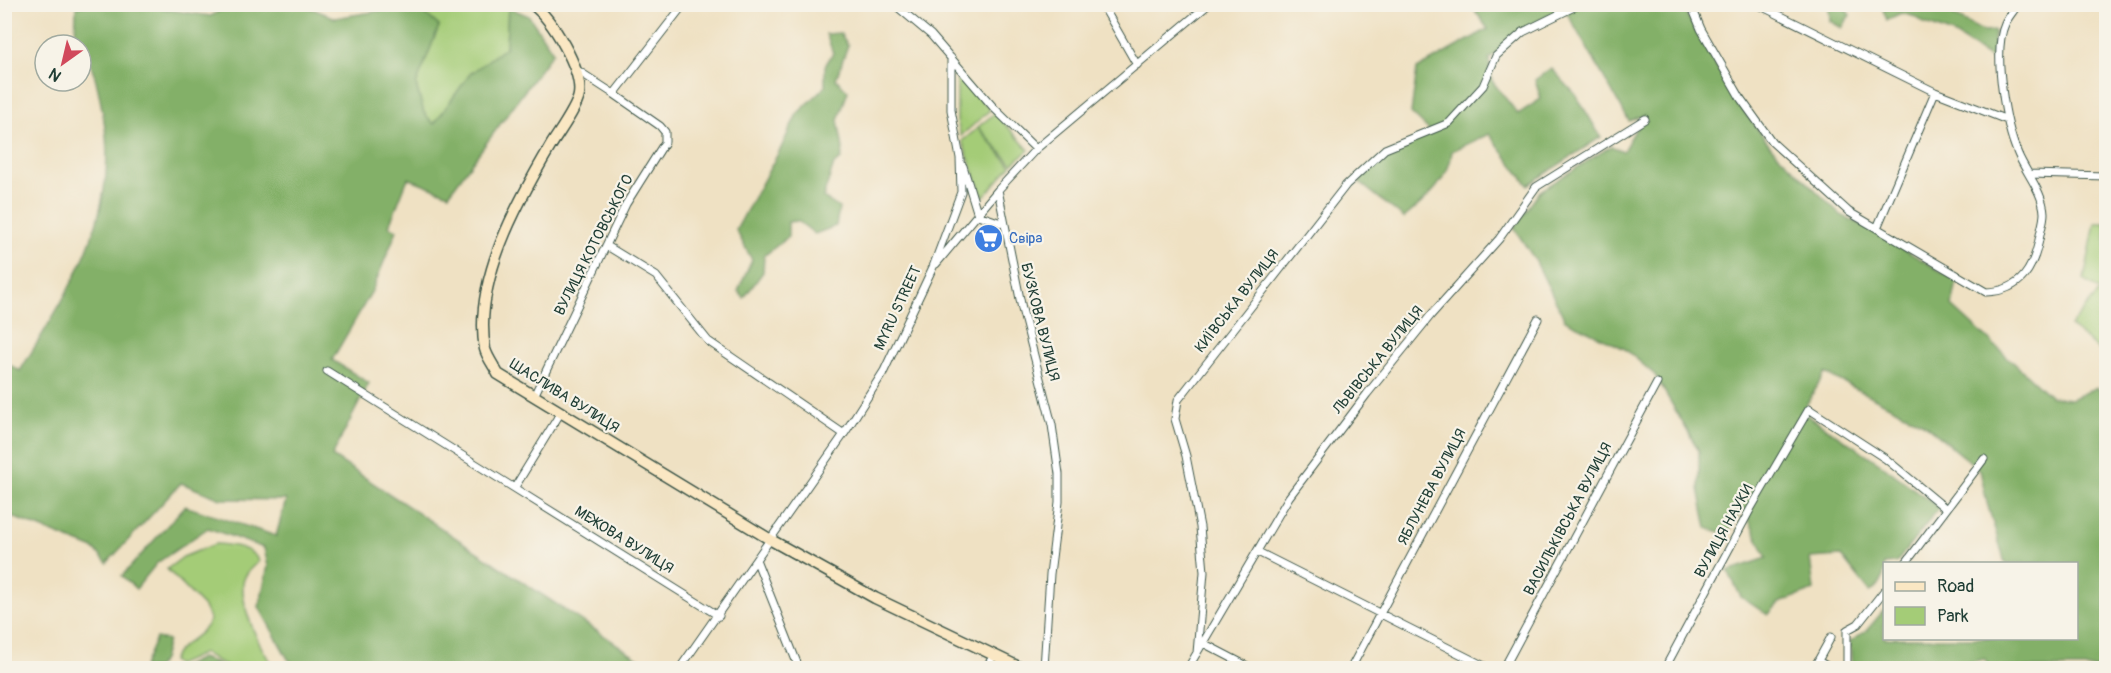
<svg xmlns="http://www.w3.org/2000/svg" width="2111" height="673" viewBox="0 0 2111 673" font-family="Pangolin,sans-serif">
  <rect width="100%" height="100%" fill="#f7f3e8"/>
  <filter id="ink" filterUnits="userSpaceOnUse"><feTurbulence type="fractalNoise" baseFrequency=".0167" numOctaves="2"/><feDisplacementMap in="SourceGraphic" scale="12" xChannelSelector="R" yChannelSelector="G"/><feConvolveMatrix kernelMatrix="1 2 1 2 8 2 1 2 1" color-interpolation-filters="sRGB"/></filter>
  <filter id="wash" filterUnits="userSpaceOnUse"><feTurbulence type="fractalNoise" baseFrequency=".008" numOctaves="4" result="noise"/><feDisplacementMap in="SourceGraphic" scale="24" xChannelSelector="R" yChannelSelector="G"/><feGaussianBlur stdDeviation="1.35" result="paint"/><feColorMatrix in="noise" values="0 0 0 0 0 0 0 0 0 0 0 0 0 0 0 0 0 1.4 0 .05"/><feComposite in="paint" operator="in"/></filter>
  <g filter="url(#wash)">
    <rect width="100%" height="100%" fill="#efe1c3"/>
    <path fill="#a4cc77" stroke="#628456" stroke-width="1.5" d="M499,4L508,7L506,47L470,74L434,125L424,113L416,85L439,26L415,5Z
      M962,78L990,110L961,136L957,121V80Z
      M995,113L1029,150L1012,164L978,127Z
      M978,128L1011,166L983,197L962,141Z
      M2095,223H2106V346L2101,352L2070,326L2100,291L2084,280Z
      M215,544C230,545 251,546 259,561C252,567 244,574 243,584C241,608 260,650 275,668H229L204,653L177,665L172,661C178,643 200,640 210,620L204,607L167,569L183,557Z"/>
    <path fill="#83b068" stroke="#51764e" stroke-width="1.5" d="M89,4L137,5L211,16L229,5L301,4L335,18L415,5L439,26L416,85L424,113L434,124L470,74L506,47L508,7L529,16L553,52L449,194L408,178L389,226L397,230L372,291L332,360L369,383L332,456L653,668H298L288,659L259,607L268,566L264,548L208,528L157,563L136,589L122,576L185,506L276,536L286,500L221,499L181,483L107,563L94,549L5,514L7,410L5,362L20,371C65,297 114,226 106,136C105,123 97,79 92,68C87,58 81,57 81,45H75L76,7Z
      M1887,4L1935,5L1984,32L1995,31L1992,59L1955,35L1924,23L1916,17L1901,13L1887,20L1883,10Z
      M1471,5H1681L1738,103L1772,148L1841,215L1870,229L1957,281L1952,306L2051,397L2071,399L2097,387L2106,398V668H1989L1985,659L1943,668L1930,663L1929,668H1852L1850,642L1867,630L1884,610V638H2076V564L2005,563L1987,503L1980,470L1923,423L1825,373L1802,412L1878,462L1939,508L1896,563L1884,564C1884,577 1883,586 1870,592L1841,556L1810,558L1814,590L1779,603L1768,615L1741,597L1728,571L1767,558L1743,508L1727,534L1707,528L1699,489V451L1655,375L1625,349L1565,320L1535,260L1514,228L1540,191L1611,146L1623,151L1644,115L1629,121L1564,8L1525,28L1489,59L1492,81L1518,114L1541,99L1535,80L1551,68L1576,95L1601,137L1528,185L1489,134L1452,151C1450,180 1426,199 1404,218L1359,182L1379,160L1431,132L1411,113L1417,69L1488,29Z
      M1826,5H1843L1850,15L1842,28L1830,21L1829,8Z
      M840,33L848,45L836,79L848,91L838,120L843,149L841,159L834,164L823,197L839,208L836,226L815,234L798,221L788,222V237L764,256L763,272L744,298L738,291L752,260L736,230L781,148L797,114L825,87V66L833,53L826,34Z
      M156,638L168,640L163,660L156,668H143Z
      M201,658L216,663L222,668H181Z"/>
  </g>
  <g filter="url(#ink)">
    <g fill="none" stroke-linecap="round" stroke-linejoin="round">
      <defs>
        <path id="street" d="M894,4L931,35L994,108L1036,149
          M1102,4L1137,65
          M1701,4L1694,12L1701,29L1741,99L1772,142L1849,212L1986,292C2022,291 2034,268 2040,235C2041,229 2044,220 2044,213C2043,192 2026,173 2018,154C2006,127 1992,52 2005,24C2008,17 2014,11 2018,4
          M1757,4L1935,92L2007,120
          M577,70L614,94L684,4
          M963,166L978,215L1004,224
          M2030,174L2106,176
          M1877,228L1935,92
          M607,246L656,276L708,341L844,434
          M936,264L998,190
          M327,371L719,616
          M534,396L626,204L665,142V132L660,126L614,94
          M515,487L561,412
          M1258,552L1488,668
          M757,562L799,668
          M1905,564L1984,459
          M1203,643L1251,668
          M1197,653L1204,572L1200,527L1186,456L1175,419L1178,400L1346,185L1385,149L1449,123L1483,86L1496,56L1523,32L1580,4
          M1818,661L1830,668
          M680,668L844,434L884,371L933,267L961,192L960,158L951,110V58
          M985,668L994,656
          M1044,668L1050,574L1059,502V474L1052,425L1022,309L998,190L1036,149L1209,4
          M1188,668L1289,497L1367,394L1431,315L1499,239L1536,187L1645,119
          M1351,668L1538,319
          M1504,668L1657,383
          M1665,668L1751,508L1809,409L1886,459L1945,508
          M1814,668L1831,637
          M1847,668V630L1858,624L1884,591"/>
        <path id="secondary" d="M532,4C552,19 583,70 579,95C577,108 557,135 550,147C517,203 473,282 485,349C487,357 494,366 498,374L771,540L875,598L1021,668"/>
      </defs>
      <use href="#street" stroke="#3e5649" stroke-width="9"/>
      <use href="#secondary" stroke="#3e5649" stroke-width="13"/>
      <use href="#street" stroke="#fff" stroke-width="7"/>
      <use href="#secondary" stroke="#fae7c3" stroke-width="10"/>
    </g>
  </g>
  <defs>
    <symbol id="supermarket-disc" viewBox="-11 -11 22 22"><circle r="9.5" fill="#3f7fe0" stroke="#f7f3e8"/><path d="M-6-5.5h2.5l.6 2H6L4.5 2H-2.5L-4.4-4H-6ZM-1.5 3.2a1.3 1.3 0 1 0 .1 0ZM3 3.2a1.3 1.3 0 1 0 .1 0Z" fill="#fff"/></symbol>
  </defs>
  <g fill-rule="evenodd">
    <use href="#supermarket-disc" x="972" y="222" width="33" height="33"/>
  </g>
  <g text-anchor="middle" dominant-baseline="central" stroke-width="4.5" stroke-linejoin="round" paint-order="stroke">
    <g font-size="15" fill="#366cbe" stroke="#f7f3e8" text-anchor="start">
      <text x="1009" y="238">Свіра</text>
    </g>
    <g font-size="15" fill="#1f3d34" stroke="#f7f3e8">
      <text transform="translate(594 245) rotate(-63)">ВУЛИЦЯ КОТОВСЬКОГО</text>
      <text transform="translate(1237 301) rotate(-52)">КИЇВСЬКА ВУЛИЦЯ</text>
      <text transform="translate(898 308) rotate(-65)">MYRU STREET</text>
      <text transform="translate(1040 322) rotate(76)">БУЗКОВА ВУЛИЦЯ</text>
      <text transform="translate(1378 360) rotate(-51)">ЛЬВІВСЬКА ВУЛИЦЯ</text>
      <text transform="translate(564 396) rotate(32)">ЩАСЛИВА ВУЛИЦЯ</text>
      <text transform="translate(1432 487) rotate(-62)">ЯБЛУНЕВА ВУЛИЦЯ</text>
      <text transform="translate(1568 519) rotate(-62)">ВАСИЛЬКІВСЬКА ВУЛИЦЯ</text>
      <text transform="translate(1724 531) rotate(-61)">ВУЛИЦЯ НАУКИ</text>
      <text transform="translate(624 540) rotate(32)">МЕЖОВА ВУЛИЦЯ</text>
    </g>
  </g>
  <rect width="2111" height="673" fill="none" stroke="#f7f3e8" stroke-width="24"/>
  <rect x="1883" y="562" width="195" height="78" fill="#f7f3e8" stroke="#a1aaa0" stroke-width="1.5"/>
  <rect x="1895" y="582" width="30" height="9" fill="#fae7c3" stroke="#a1aaa0" stroke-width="1.5"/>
  <text x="1937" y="592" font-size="18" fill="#1f3d34">Road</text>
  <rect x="1895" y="607" width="30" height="18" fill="#a4cc77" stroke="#a1aaa0" stroke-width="1.5"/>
  <text x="1937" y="622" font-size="18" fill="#1f3d34">Park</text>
  <g transform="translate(63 63) rotate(214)"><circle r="28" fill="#f7f3e8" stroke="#a1aaa0" stroke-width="1.5"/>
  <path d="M0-4.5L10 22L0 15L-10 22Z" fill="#d1495b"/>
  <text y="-9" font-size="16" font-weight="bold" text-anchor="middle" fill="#1f3d34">N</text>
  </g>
</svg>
